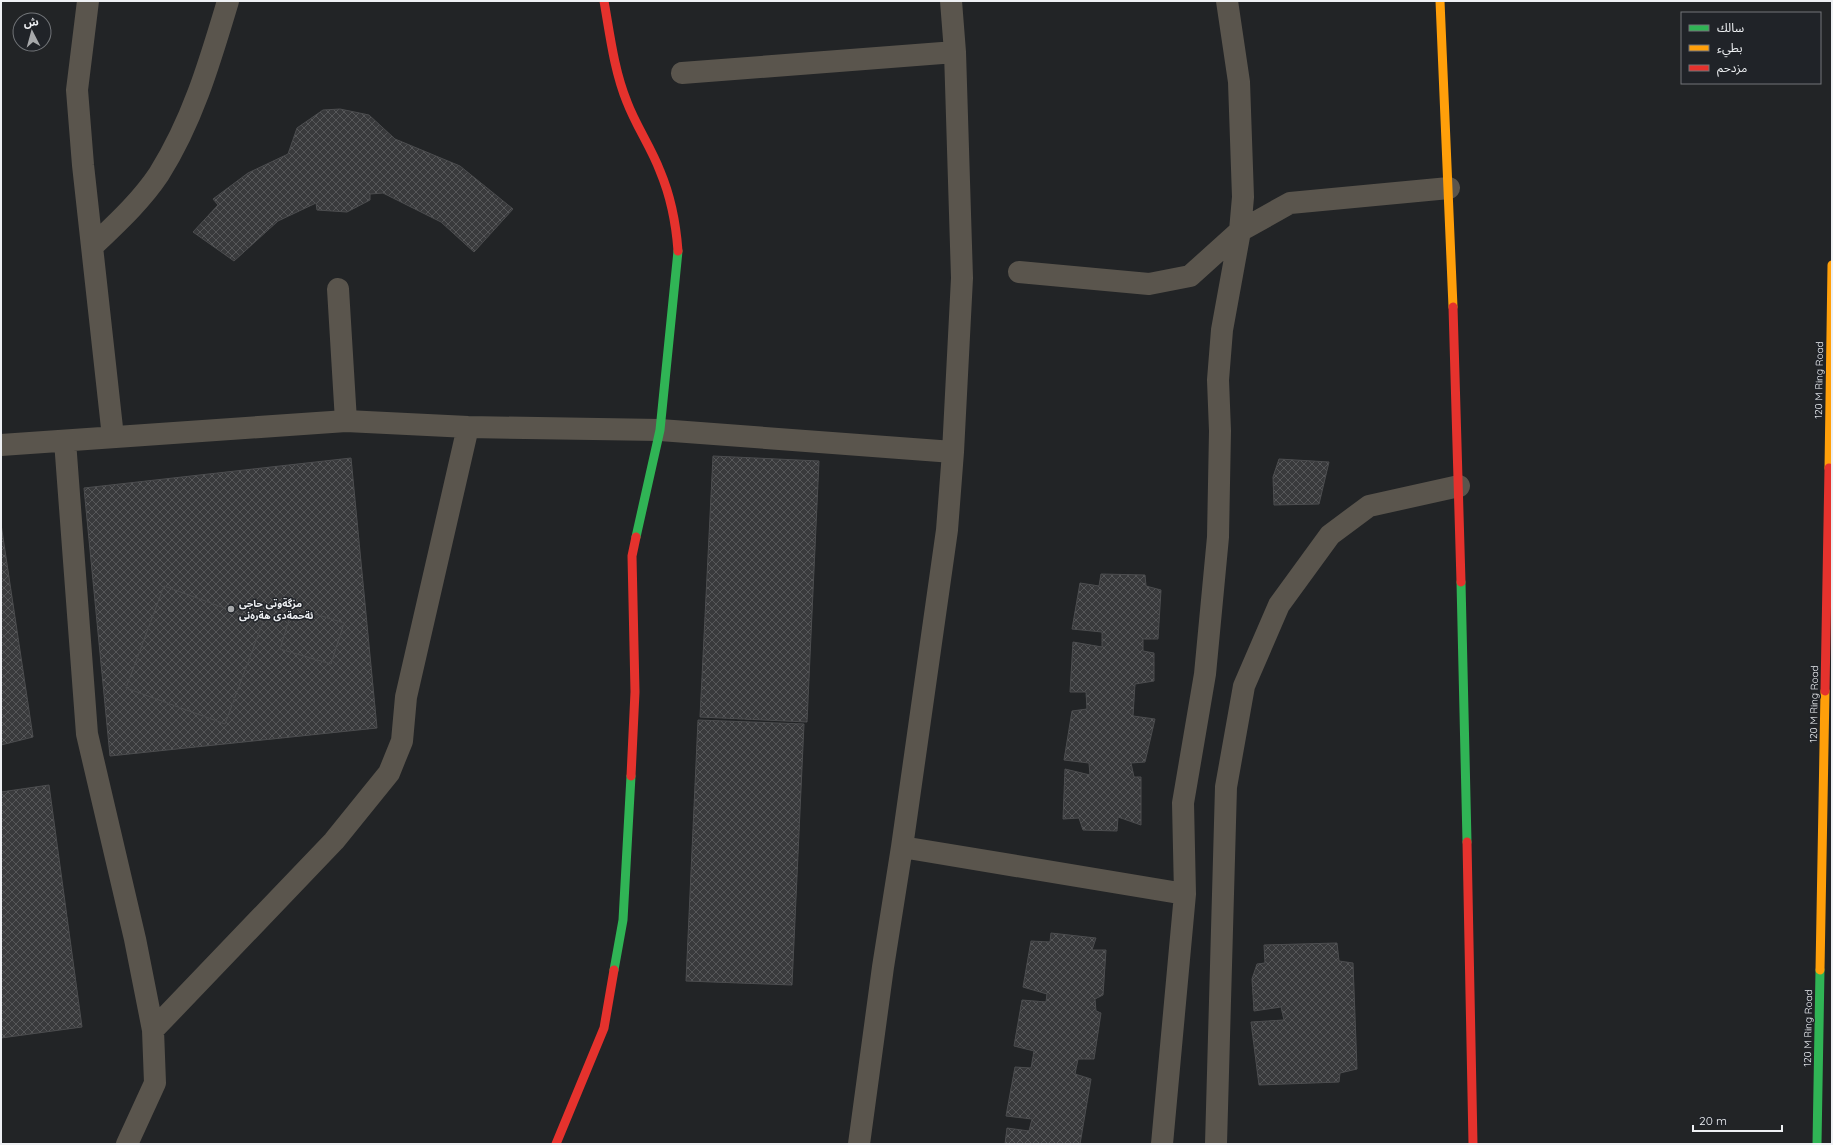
<svg xmlns="http://www.w3.org/2000/svg" width="1833" height="1145" viewBox="0 0 1833 1145" font-family="Quicksand,'Noto Sans Arabic',sans-serif">
  <defs>
    <pattern id="building-cross-hatch" width="8" height="8" patternUnits="userSpaceOnUse"><rect width="8" height="8" fill="#393a3c"/><path d="M0 0l8 8M0 8l8-8" fill="none" stroke="#565759"/></pattern>
  </defs>
  <rect width="100%" height="100%" fill="#222426"/>
  <path fill="url(#building-cross-hatch)" stroke="#4c4d4f" d="M340,109L369,115L395,139L460,166L513,209L474,252L441,222L383,193L370,194V200L347,212L317,210L316,203L278,221L234,261L193,232L218,205L213,199L248,173L288,154L297,128L323,110Z
    M713,456L819,461L807,722L700,717Z
    M351,458L377,728L110,756L84,488Z
    M1279,459L1329,462L1319,504L1274,505L1273,477Z
    M1,524L33,737L1,745Z
    M1101,574L1145,575L1146,586L1161,590L1158,639H1143V651L1154,653V681L1135,684L1133,716L1155,719L1145,762L1131,763L1134,777H1141V825L1118,817L1117,831L1083,830L1079,818L1063,819L1065,769L1090,775L1089,763L1064,760L1072,711L1087,709L1086,692H1070L1073,642L1102,647V632L1072,629L1080,583L1099,586Z
    M164,586L263,622L225,724L126,688Z
    M293,607L344,623L331,664L280,649Z
    M698,720L804,724L792,985L686,981Z
    M49,785L82,1027L1,1038V792Z
    M1051,933L1096,938L1092,950H1106L1103,995L1095,999L1096,1011L1101,1013L1094,1059H1078L1075,1074L1091,1079L1080,1144H1005L1007,1128L1029,1131L1032,1119L1006,1116L1015,1067L1031,1068L1034,1051L1014,1046L1022,1000L1046,1002L1047,994L1023,987L1031,941L1050,942Z
    M1337,943L1339,961L1353,963L1357,1069L1340,1073L1339,1082L1259,1085L1251,1022L1284,1020L1281,1007L1254,1011L1252,979L1257,964L1265,963L1264,945Z"/>
  <g fill="none" stroke-linecap="round" stroke-linejoin="round">
    <path stroke="#5a554d" stroke-width="22" d="M88,1L77,90L83,165L113,437
      M682,73L955,52
      M93,246C117,223 141,201 159,174C193,120 210,61 228,1
      M1019,272L1149,284L1190,276L1240,231L1290,203L1449,188
      M338,289L346,421
      M65,441L87,734L135,939L153,1030L155,1083L127,1144
      M1,445L346,421L468,427L660,430L953,452
      M902,847L1185,894
      M153,1030L334,841L389,773L402,741L406,697L468,427
      M859,1144L883,967L902,847L947,530L953,452L962,278L955,52L951,1
      M1162,1144L1185,894L1183,803L1205,674L1218,537L1220,431L1218,380L1222,330L1240,231L1243,197L1239,82L1227,1
      M1216,1144L1226,787L1244,686L1279,605L1330,535L1369,506L1459,486"/>
    <path stroke="#30b455" stroke-width="9" d="M636,537L660,430L678,251
      M1461,582L1467,842
      M614,970L623,920L631,776
      M1817,1144L1820,970"/>
    <path stroke="#ff9f0a" stroke-width="9" d="M1440,1L1453,307
      M1829,468L1832,265
      M1820,970L1825,691"/>
    <path stroke="#e5322d" stroke-width="9" d="M604,1C610,35 614,70 627,102C636,126 651,147 660,171C671,197 676,223 678,251
      M1453,307L1461,582
      M1825,691L1829,468
      M631,776L635,692L632,556L636,537
      M1467,842L1473,1144
      M556,1144L604,1028L614,970"/>
  </g>
  <circle fill="#a7a9ab" stroke="#202328" stroke-width="1.5" cx="231" cy="609" r="4"/>
  <g text-anchor="middle" dominant-baseline="central" stroke-width="3" stroke-linejoin="round" paint-order="stroke">
    <g font-size="10" fill="#eef0f3" stroke="#202328">
      <text transform="translate(1819 380) rotate(-89)">120 M Ring Road</text>
      <text transform="translate(1814 704) rotate(-89)">120 M Ring Road</text>
      <text transform="translate(1808 1028) rotate(-89)">120 M Ring Road</text>
    </g>
    <g font-size="10" font-weight="bold" fill="#eef0f3" stroke="#202328" text-anchor="start">
      <text x="239" y="603">مزگةوتی حاجی<tspan x="239" dy="12">ئةحمةدی هةرەنی</tspan></text>
    </g>
  </g>
  <rect width="1833" height="1145" fill="none" stroke="#eef0f3" stroke-width="4"/>
  <rect x="1681" y="12" width="140" height="72" fill="#202328" stroke="#727579"/>
  <rect x="1689" y="25" width="20" height="6" fill="#30b455" stroke="#727579"/>
  <text x="1717" y="32" font-size="12" fill="#eef0f3">سالك</text>
  <rect x="1689" y="45" width="20" height="6" fill="#ff9f0a" stroke="#727579"/>
  <text x="1717" y="52" font-size="12" fill="#eef0f3">بطيء</text>
  <rect x="1689" y="65" width="20" height="6" fill="#e5322d" stroke="#727579"/>
  <text x="1717" y="72" font-size="12" fill="#eef0f3">مزدحم</text>
  <g transform="translate(32 32) rotate(354)"><circle r="19" fill="#202328" stroke="#727579"/>
  <path d="M0-3L7 15L0 10L-7 15Z" fill="#a7a9ab"/>
  <text y="-6" font-size="11" font-weight="bold" text-anchor="middle" fill="#eef0f3">ش</text>
  </g>
  <path d="M1693 1125v6h89v-6" fill="none" stroke="#eef0f3" stroke-width="2"/>
  <text x="1699" y="1125" font-size="12" fill="#eef0f3" stroke="#202328" stroke-width="3" paint-order="stroke">20 m</text>
</svg>
